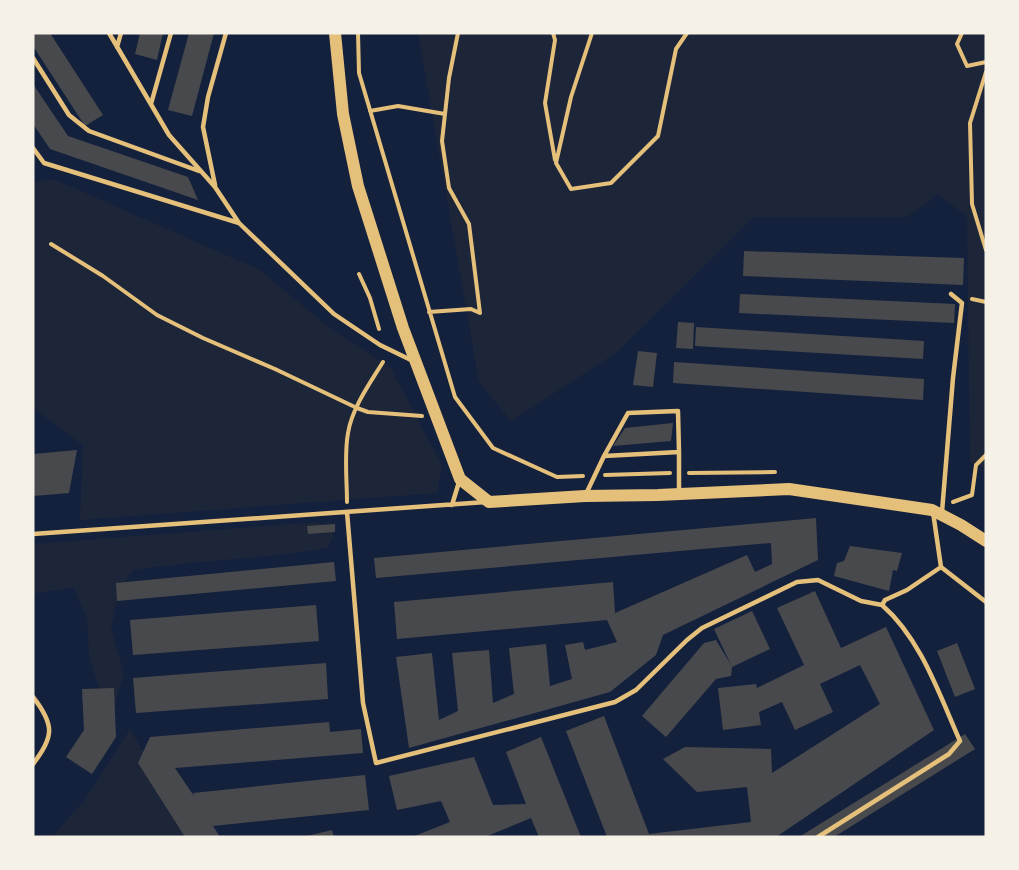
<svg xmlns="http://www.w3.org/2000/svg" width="1019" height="870" viewBox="0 0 1019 870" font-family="'Roboto Condensed',sans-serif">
  <rect width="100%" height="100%" fill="#14213d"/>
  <path fill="#1d2539" d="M418,33H986V469L970,463L967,216L938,195L907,217H754L616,353L511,421L479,382Z
    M54,179L260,270L325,324L390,367L442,465L437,493L80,520L83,445L33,408V182Z
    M304,523H321L334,535L327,548C263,559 198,560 133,570L119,591L111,628L124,673L114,708L103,702L89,655L87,618L73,587L33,594V544Z
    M130,729L192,837H52L86,798Z"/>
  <path fill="#48494c" d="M33,33H50L103,115L85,126L33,46Z
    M140,33H163L157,60L135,54Z
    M189,33H214L192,116L168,110Z
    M33,84L68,136L188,177L198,200L50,149L33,124Z
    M744,251L964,258L963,285L743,276Z
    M740,294L955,304L954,323L739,313Z
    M678,322L694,323L693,349L676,348Z
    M696,327L924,341L923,359L695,346Z
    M638,351L657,353L653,387L633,385Z
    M674,362L924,379L923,400L673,383Z
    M673,423L671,441L613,446L625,428Z
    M77,450L69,493L33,496V454Z
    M816,518L818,560L663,635L656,655L610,692L409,748L396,657L432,653L439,720L458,711L452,653L489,650L493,703L514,694L509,648L546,644L550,686L572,679L565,645L583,642L585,650L617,642L607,620L397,639L394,602L613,582L615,613L747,555L755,572L772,564L771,543L376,578L374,558Z
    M335,524V532L308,534L307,526Z
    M850,546L902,553L897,571L893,570L889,591L834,576L837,563L844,561Z
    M334,562L336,581L117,601L116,583Z
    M815,591L841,648L886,627L934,730L776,837H607L566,731L604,716L649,834L751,822L747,787L697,792L663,759L685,747L771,749L772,773L880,704L860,665L820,684L833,712L795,730L782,702L759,712L761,725L723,730L718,688L756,684L757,688L804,665L777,608Z
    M316,605L319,641L133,655L130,620Z
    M752,611L770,649L732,667L731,676L716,679L666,737L642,716L704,643L716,640L731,665L714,629Z
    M957,643L975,689L955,697L937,651Z
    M326,663L328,699L136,713L133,678Z
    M114,688L116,737L92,774L66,757L84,730L82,689Z
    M329,722L330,732L361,729L363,753L175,768L194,796L193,793L365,775L369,810L213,826L220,837H185L138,763L150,737Z
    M965,734L975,749L834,837H799Z
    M541,737L581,837H539L531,818L485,837H412L450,822L441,801L397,810L389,776L474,757L493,805L526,804L506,752Z
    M332,830L334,837H307V836Z"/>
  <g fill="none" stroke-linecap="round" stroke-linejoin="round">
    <path stroke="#e5c07b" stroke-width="4" d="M358,33L359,73L455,397L493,448L557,477L583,476
      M553,33L555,40L545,103L555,160
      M592,33L571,97L556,163L571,189L611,183L658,136L676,49L687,33
      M962,33L957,44L967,66L986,62
      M986,72L970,123L972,204L986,250
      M370,111L398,106L445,114
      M51,244L103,276L157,315L203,338L275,369L357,408L368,412L422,416
      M359,274L370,298L379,329
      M972,299L986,302
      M429,312L471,309L480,313L469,224L449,188L442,141L449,78L458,33
      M689,473L775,472
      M605,475L670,473
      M347,502C347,480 344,455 348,433C352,408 370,383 383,362
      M953,502L972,495L976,465L986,455"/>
    <path stroke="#e5c07b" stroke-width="4.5" d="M109,33L169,135L215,187L239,223L334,314L380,345L413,361
      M117,47L121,33
      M33,58L69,115L89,131L199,171
      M151,104L171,33
      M33,148L44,163L239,223
      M215,185L203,127L208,97L226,33
      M604,456L628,413L678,411L679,452
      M586,494L604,456L679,452V492
      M452,505L459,482
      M347,512L363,703L376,763L615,702L636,690L687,640L702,628L797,582L818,580L861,601L882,605L885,600L907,590L941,567
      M933,512L941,567L986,602
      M942,512L953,378L962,303L951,294
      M33,534L486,502
      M33,697C55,725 54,737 33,764
      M818,837L949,754L960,741C939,694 921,639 882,605"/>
    <path stroke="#e5c07b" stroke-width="12" d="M335,33L343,114L358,186L403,328L460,479L489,502L585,496L658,495L789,489L932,510L961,525L986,541"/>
  </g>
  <rect width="1019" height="870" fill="none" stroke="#f6f1e7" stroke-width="69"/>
</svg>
